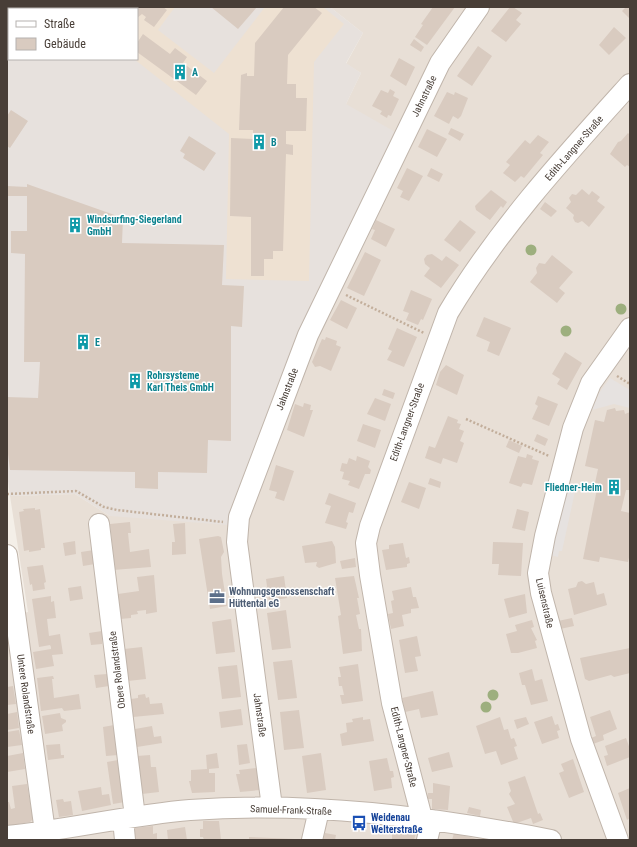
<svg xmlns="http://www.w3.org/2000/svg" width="637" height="847" viewBox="0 0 637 847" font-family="'Roboto Condensed',sans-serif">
  <rect width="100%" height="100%" fill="#f4efe8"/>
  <path fill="#e8dfd6" d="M330,7H630V840H7V617L28,612L10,496L75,494L110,516L346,104L361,73L346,64L363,33Z"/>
  <path fill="#e7e1dd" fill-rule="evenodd" d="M7,7H330L363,33L346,63L361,73L346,104L397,133L305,324L228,525L110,516L75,494L10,496L7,474ZM9,9H137V59H9Z"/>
  <path fill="#eee1d2" d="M88,7H175L158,30L214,73L265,7H323L344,24L314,62L309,281L226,279L229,134L134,59H137V9H86Z"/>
  <path fill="#e6e2e0" d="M610,378L630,390V408L614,404L592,410L599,393Z
    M563,484L576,487L562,551H559L558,557L547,554Z"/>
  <path fill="#d9cbc0" d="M115,7H163L167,10L154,27L144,20L146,17L142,14L137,18V9H113Z
    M211,7H257L238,29Z
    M284,7H314L322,13L288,55L287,84H296V98H307L306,131H286V144L293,145V155L286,154L283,251H273V259H264V276H251V217L230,216L231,138L253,139V130H239L241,75L247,73V76H254L255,43Z
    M433,7H455L427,45L415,37L423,25L421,24Z
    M510,7H513L522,13L516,20L521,24L506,42L491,31Z
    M626,7H630V19L622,11Z
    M614,27L626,38L609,55L599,45Z
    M143,34L170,54L175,48L187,57L183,63L207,81L196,95L137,52V43Z
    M414,39L424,47L421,52L410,45Z
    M478,46L492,56L472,86L457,76Z
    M399,58L415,67L406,86L390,76Z
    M390,89L395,92L393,96L399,99L391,116L388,115L387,118L380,114L382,111L372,106L381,90L388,93Z
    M447,92L454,95L455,92L468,98L461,116L458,119L453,116L449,124L434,116Z
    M11,110L28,121L10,148L7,146V116Z
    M451,128L464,134L460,141L448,134Z
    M427,129L447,139L437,157L418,147Z
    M628,133L630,135V167L627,165L625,167L610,154L618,142L621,141Z
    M538,135L549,142L540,153L543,155L524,178L521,176L515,182L503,173L510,165L506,162L525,140L530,144Z
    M189,136L216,153L204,171L183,158L185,154L180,151Z
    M407,168L423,176L409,201L400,197L403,191L397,188Z
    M431,168L443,174L439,182L427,176Z
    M27,184L123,218L122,243L224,245L222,285L244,286L242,327L231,326V441L208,440L207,473L158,472V489L135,488V472L10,470L7,446V397L38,398L40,362H24L25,254L11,253V231H27V196H7V186L27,187Z
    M582,189L589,195L592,191L600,197L597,201L605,207L589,227L582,221L578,223L575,222L573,218L574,215L566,208L571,202L569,198L572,194L576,195Z
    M491,190L507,202L503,208L501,206L490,220L476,210L475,206Z
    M545,202L557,211L551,217L540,209Z
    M376,220L395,229L386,247L371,239L375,230L372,229Z
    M460,220L476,232L460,252L444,240Z
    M365,252L381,260L364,296L347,288Z
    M432,254L442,261L446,256L459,265L441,288L424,276L430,268L425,264L424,259L427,255Z
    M552,255L573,272L559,288L565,293L557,303L530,282L537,273L536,268L539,263L545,264Z
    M411,290L432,299L423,320L421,319L418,325L406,320L409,313L403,311Z
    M341,300L357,308L347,329L330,320Z
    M484,317L511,328L499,356L487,351L490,342L476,336Z
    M397,328L417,337L404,367L387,360L392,351L388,349Z
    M326,337L337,341L336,345L341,347L331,371L320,366L315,367L312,362L322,339L325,340Z
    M565,352L582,363L567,390L557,384L560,379L552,374Z
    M446,365L464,375L457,395L436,385L440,372Z
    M384,389L395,393L393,399L382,395Z
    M538,396L558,404L549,426L532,419L538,406L535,404Z
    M375,398L391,404L385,421L367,414Z
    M304,403L311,405L310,410H313L304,437L287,430L295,404L303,407Z
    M615,408L616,411L624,410L625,414L630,412V490H626L621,511L630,513V553L628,562L600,557L599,562L583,559L598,484L595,483L598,469L585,466L595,420L604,422L607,410Z
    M448,416L458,420L457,423L461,424L459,429L464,431L460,441L464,443L457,463L443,458L441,464L425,458L429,446L435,448Z
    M363,424L381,430L375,448L357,441Z
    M537,434L548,439L545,446L534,441Z
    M509,440L522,446L519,453L506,447Z
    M527,454L533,456L532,459L539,461L532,485L523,483L521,487L509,483L518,456L526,458Z
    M357,456L370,461L368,467L371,470L370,474H365L359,489L348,485L350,481L342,479L344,472L340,471L342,463L347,464L349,458L356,461Z
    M276,465L294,471L284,501L275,498L277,492L269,490Z
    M430,478L441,482L440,488L428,484Z
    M409,482L426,488L419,509L401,502Z
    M329,493L356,503L353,513L349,512L346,522L348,523L346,529L325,523L331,506L325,504Z
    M35,508V510L40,509L45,548H41V550L29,552V550L24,551L19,512L24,511L23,509Z
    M517,509L529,512L525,531L512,528Z
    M130,522L131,533H128L130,552L149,549L151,567L113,570L112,561L114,560L110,524Z
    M185,523L186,554L172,555V542H175L173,524Z
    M218,536L221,537L224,552L221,557L222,574L227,606L210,609L199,539Z
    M75,541L76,554L65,556L63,543Z
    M332,541L335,547L336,563L319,568L316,566L317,562L305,563L302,546Z
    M493,542L523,543L521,576L498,575L499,564H492Z
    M403,543L406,558L409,557L410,563L407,564V567L386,570L382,550L389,549V545Z
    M94,550L95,564L83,566L81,552Z
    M355,558L356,567L342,569L340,561Z
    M43,565L46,582L44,583L45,589L33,591L32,584L30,585L27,567Z
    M154,575L157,612L146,614V610L137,611L138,614L131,615V618L120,619L118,594L139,591L137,577Z
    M284,576L287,598L269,601L266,579Z
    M354,576L359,598H357L360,614L356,615L359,629H361L362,651L343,654L338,616L341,615L335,578Z
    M582,581L586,584L594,582L597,595L604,593L607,605L574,615L568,589L576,587L578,582Z
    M81,586L83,599L70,601L68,588Z
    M411,587L413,597H416L419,608L411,609V613L402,615L404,626L391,629L388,614L393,613L391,601L394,600L392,591Z
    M525,594L527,613L509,618L504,599Z
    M51,596V602L54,601L56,618L47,619L49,636L60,634L63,654L52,655L54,666L36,669L33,652L51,649V647L50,645L39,647L32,599Z
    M286,610L291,648L272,650L267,613Z
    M572,618L574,626L560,629L558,621Z
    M231,619L235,652L216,654L212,622Z
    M532,620L534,627L531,628L537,640L535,641L537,648L518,653H511L506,634L517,631L515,625Z
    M102,631V644L91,645L89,633Z
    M417,636L421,656L415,657L418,671L405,673L399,640Z
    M142,647L146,679L128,681L124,649Z
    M630,648V673L614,677L611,675L589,681L585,679L580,658Z
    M292,660L297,698L278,700L273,662Z
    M358,664L363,701L342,704L340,695H344L342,686H339L338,677H341L339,667Z
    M237,665L241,697L222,699L218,667Z
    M532,669L535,681L542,679L548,701L531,705L525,685H522L519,673Z
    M107,674L109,686L96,688L94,675Z
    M53,676L54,679H52L54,698L79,694L81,709L64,711L62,708L41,711L37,678Z
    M13,686L16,704L7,705V687Z
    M433,691L438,715L421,718L419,709L405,712L402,698Z
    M145,694L146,698L149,697L150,704L162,703L164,714L133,717L131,699L138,698V695Z
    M241,709L243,725L221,728L219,712Z
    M299,710L304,748L284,750L280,712Z
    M610,710L617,729L603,735L604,740L593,744L591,738L596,736L590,717Z
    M17,712L19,728L7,730V714Z
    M60,713L61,718L66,720V722L62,725L63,731L45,734L42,716Z
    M552,716L555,725L558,724L560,730L557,731L559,738L542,744L534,722Z
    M363,717V720L370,719L374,741L342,746L340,734L347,732L346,723L353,722L352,719Z
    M500,717L504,730L508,729L511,739L514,738L517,746L514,747L518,759L501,765L496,751L485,754L476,726Z
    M526,717L529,724L517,729L514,720Z
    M114,725L118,755L106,756L103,727Z
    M152,726L154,737L161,736L162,743L137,747L135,729Z
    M19,730L22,745L7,747V732Z
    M626,738L630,749V757L607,766L604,756L608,755L605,746Z
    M60,744L61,755H64V758L48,760L46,745Z
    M247,744L250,763L239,765L237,745Z
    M449,752L453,767L432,772L428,758Z
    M23,753L25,769L7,772V756Z
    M217,753L219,768L209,769V773H215V792L192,793L189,781H191V770L207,769L206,755Z
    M321,753L326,790L307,793L302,756Z
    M150,755L151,767H156L159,792L142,794L137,756Z
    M387,758L390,771H393L394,777L391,778L392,788L374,791L369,761Z
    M573,759L584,792L569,798L559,773L564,771L561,764Z
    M118,760L125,802L113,804L107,762Z
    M257,768L260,790L240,792L236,774H240L239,770Z
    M525,776L538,814L540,813L543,820L533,824L531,818L514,824L507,807L515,804L509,794L511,791L508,782Z
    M433,783L450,786L448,810L432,809V799H427L428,793H433Z
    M27,784L33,819L30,822L7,826V802H9L11,809L15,808L12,786Z
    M101,787L102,795L109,794L111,805L82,811L78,791Z
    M630,788V818L627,820L618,793Z
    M63,799L64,802L71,801L73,815L59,817L56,800Z
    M469,807L481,810L480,816L467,813Z
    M203,821H219L221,840H204L203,837H200V829H203Z
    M153,826V834L157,833V840H135L134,828Z
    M185,827L187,840H168L167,830Z
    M392,827L413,828L416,833L414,840H392Z
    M325,833L336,835L335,840H323Z
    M454,833L473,838L479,840H452Z
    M249,837L295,839V840H249Z"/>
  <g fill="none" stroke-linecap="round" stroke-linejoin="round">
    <defs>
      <path id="minor" d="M99,524L135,817
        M7,555L45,832
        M272,807L237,542L239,517L308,335L440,63L479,7
        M422,818L392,703L370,575L366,543L370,526L448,313C498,229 565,156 630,84
        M123,819L125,840
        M7,836C68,830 129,815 190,810C310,801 433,817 551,840
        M312,840L319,810
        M427,840L432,820
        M618,840L581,739L541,593L538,573L545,536L573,428L591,383L630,328"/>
    </defs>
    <use href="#minor" stroke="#c0b5ab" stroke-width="22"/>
    <path stroke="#c2ae9b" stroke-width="2.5" stroke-dasharray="2 2" stroke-linecap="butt" d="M346,295L424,333
      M617,376L630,384
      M466,419L549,456
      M7,494L76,491L104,507L117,510L223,522"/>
    <use href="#minor" stroke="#fff" stroke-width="20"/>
  </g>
  <g fill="#9daf7e">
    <circle cx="531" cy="250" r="5.5"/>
    <circle cx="621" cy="309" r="5.5"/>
    <circle cx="566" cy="331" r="5.5"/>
    <circle cx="493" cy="695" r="5.5"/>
    <circle cx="486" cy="707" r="5.5"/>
  </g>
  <defs>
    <symbol id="building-bare" viewBox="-9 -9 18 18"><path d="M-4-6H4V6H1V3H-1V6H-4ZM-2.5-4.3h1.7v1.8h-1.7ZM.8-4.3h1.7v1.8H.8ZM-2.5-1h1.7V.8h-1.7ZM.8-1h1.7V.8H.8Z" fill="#0f9aa8" stroke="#fff" stroke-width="2.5" paint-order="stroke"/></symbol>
    <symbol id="office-bare" viewBox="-9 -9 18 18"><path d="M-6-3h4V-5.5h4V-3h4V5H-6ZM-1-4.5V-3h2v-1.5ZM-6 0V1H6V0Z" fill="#5c6f8a" stroke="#fff" stroke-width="2.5" paint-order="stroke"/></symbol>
    <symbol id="bus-bare" viewBox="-9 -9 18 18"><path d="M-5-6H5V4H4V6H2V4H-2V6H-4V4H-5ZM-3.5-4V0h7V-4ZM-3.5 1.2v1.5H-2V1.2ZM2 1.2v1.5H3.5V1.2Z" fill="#1a4fb4" stroke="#fff" stroke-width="2.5" paint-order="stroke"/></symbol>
  </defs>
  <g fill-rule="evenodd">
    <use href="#building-bare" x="169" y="61" width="22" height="22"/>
    <use href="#building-bare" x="248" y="131" width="22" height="22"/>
    <use href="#building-bare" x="64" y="214" width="22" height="22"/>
    <use href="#building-bare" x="72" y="331" width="22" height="22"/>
    <use href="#building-bare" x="124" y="370" width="22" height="22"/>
    <use href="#building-bare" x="603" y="476" width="22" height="22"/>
    <use href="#office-bare" x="206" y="586" width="22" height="22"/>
    <use href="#bus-bare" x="348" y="812" width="22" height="22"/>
  </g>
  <g text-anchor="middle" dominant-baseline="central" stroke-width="3" stroke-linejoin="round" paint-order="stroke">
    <g font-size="10" font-weight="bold" fill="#0d838f" stroke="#fff" text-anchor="start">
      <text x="192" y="72">A</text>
      <text x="271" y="142">B</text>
      <text x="87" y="219">Windsurfing-Siegerland<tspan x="87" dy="12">GmbH</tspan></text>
      <text x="95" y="342">E</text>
      <text x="147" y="375">Rohrsysteme<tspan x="147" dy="12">Karl Theis GmbH</tspan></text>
      <text x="602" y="487" text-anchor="end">Fliedner-Heim</text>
    </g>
    <g font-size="10" fill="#483e37" stroke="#fff">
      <text transform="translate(424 96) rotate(-64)">Jahnstraße</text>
      <text transform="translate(574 148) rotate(-49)">Edith-Langner-Straße</text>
      <text transform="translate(287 389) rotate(-69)">Jahnstraße</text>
      <text transform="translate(407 422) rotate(-70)">Edith-Langner-Straße</text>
      <text transform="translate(545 603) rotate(77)">Luisenstraße</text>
      <text transform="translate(117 670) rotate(-97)">Obere Rolandstraße</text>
      <text transform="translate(26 694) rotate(82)">Untere Rolandstraße</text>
      <text transform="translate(260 715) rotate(82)">Jahnstraße</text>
      <text transform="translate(404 747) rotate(76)">Edith-Langner-Straße</text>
      <text transform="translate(291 810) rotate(2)">Samuel-Frank-Straße</text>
    </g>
    <g font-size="10" font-weight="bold" fill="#4e5e75" stroke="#fff" text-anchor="start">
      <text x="229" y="591">Wohnungsgenossenschaft<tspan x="229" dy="12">Hüttental eG</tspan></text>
    </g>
    <g font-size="10" font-weight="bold" fill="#164399" stroke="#fff" text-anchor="start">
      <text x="371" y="817">Weidenau<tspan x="371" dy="12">Welterstraße</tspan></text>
    </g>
  </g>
  <rect width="637" height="847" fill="none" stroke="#483e37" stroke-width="16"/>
  <rect x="8" y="8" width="130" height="52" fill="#ffffff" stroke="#b6b2af"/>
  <rect x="16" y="21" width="20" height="6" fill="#ffffff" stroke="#b6b2af"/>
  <text x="44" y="28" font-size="12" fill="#483e37">Straße</text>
  <rect x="16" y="38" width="20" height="12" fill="#d9cbc0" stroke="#b6b2af"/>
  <text x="44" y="48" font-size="12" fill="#483e37">Gebäude</text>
</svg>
